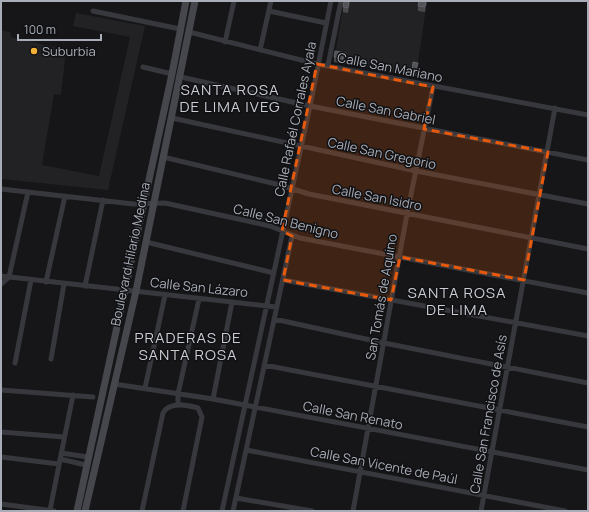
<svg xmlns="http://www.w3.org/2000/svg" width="589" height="512" viewBox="0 0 589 512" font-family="Manrope,sans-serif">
  <rect width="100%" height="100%" fill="#161618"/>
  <path fill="#222225" d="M344,1H427L416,76L334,62Z
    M76,13L145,26L108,190L1,179V30L10,32L11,37L66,50L61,95L54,94L42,165L99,176L130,37L73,26Z"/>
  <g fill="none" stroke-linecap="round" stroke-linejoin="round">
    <path stroke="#37383d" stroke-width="5" d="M93,11L180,29
      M269,11L326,23
      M189,32L317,64L588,115
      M225,42L234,1
      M260,50L271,1
      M328,65L341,1
      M143,67L172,74
      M181,77L310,106L588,160
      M172,118L416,171L588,204
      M163,157L280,185L309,194L588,249
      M1,189L133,204L165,203L270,226L300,238L588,293
      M146,242L274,273
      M1,276L276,307
      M283,280L588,336
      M46,282L65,196
      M1,284L9,277L28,192
      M85,286L103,200
      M274,319L384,343L588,383
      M51,359L64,284
      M15,363L31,280
      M264,365L588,427
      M114,384L213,399L588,470
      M145,388L165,295
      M1,390L93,397
      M213,399L232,302
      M178,405V394L199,299
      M1,432L64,437
      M246,450L565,511
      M61,453L88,457
      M1,457L59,464
      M60,459L86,465
      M236,498L312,511
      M1,504L54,511
      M50,510L73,395
      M142,511L163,413C169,401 187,405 198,408L202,417L183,511
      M222,511L310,106L331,1
      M233,511L292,236
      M353,511L407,214L433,87
      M481,511L555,108"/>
    <path stroke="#45474d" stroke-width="7" d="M77,511L172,74L186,1
      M85,511L136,291L195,1"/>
  </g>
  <path fill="#47494d" d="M350,1L348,13L343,12V7Z
    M427,1L425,12L418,11V6Z
    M334,57L346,58L345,64L334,62Z
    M418,68L416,76L412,75V70Z"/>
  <path fill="#2f3033" d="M349,1H350L348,13V8Z
    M426,1H427L425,12V7Z"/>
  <path fill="#525359" stroke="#5f6168" d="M344,1H349L348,8L343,7Z
    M419,1H426L425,7L418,6Z
    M335,51L346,53L345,59L334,57Z
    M413,62L418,63L416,71L412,70Z"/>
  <path fill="#e8590c" fill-opacity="0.2" stroke="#e8590c" stroke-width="3" stroke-dasharray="8 5" stroke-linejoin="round" d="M317,64L433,87L424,129L548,152L524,280L400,257L391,300L283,280L292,236L282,231Z"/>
  <circle fill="#f2b134" stroke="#111113" stroke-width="1.5" cx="34" cy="51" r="4"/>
  <g text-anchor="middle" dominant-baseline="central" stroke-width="3" stroke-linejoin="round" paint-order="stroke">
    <g font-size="13" fill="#a8adb8" stroke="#111113" text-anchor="start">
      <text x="42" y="51">Suburbia</text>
    </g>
    <g font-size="13" fill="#a8adb8" stroke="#111113">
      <text transform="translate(390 67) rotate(11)">Calle San Mariano</text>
      <text transform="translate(386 110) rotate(11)">Calle San Gabriel</text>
      <text transform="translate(295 119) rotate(-78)">Calle Rafaél Corrales Ayala</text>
      <text transform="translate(382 153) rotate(12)">Calle San Gregorio</text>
      <text transform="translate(377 197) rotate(11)">Calle San Isidro</text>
      <text transform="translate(286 221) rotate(14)">Calle San Benigno</text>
      <text transform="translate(130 254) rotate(-78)">Boulevard Hilario Medina</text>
      <text transform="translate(199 287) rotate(6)">Calle San Lázaro</text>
      <text transform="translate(381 297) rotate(-80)">San Tomás de Aquino</text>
      <text transform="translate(488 414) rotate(-80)">Calle San Francisco de Asís</text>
      <text transform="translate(353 415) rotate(11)">Calle San Renato</text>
      <text transform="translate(384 465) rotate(11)">Calle San Vicente de Paúl</text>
    </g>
    <g font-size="15" letter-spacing="1" fill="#c9ccd4" stroke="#111113">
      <text x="230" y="89">SANTA ROSA<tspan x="230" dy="17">DE LIMA IVEG</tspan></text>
      <text x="457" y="292">SANTA ROSA<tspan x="457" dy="17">DE LIMA</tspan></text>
      <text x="188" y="337">PRADERAS DE<tspan x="188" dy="17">SANTA ROSA</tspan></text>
    </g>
  </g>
  <rect width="589" height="512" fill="none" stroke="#a8adb8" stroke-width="4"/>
  <path d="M18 34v6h83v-6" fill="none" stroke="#a8adb8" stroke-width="2"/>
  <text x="24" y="34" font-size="12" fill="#a8adb8" stroke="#111113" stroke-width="3" paint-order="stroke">100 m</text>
</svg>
